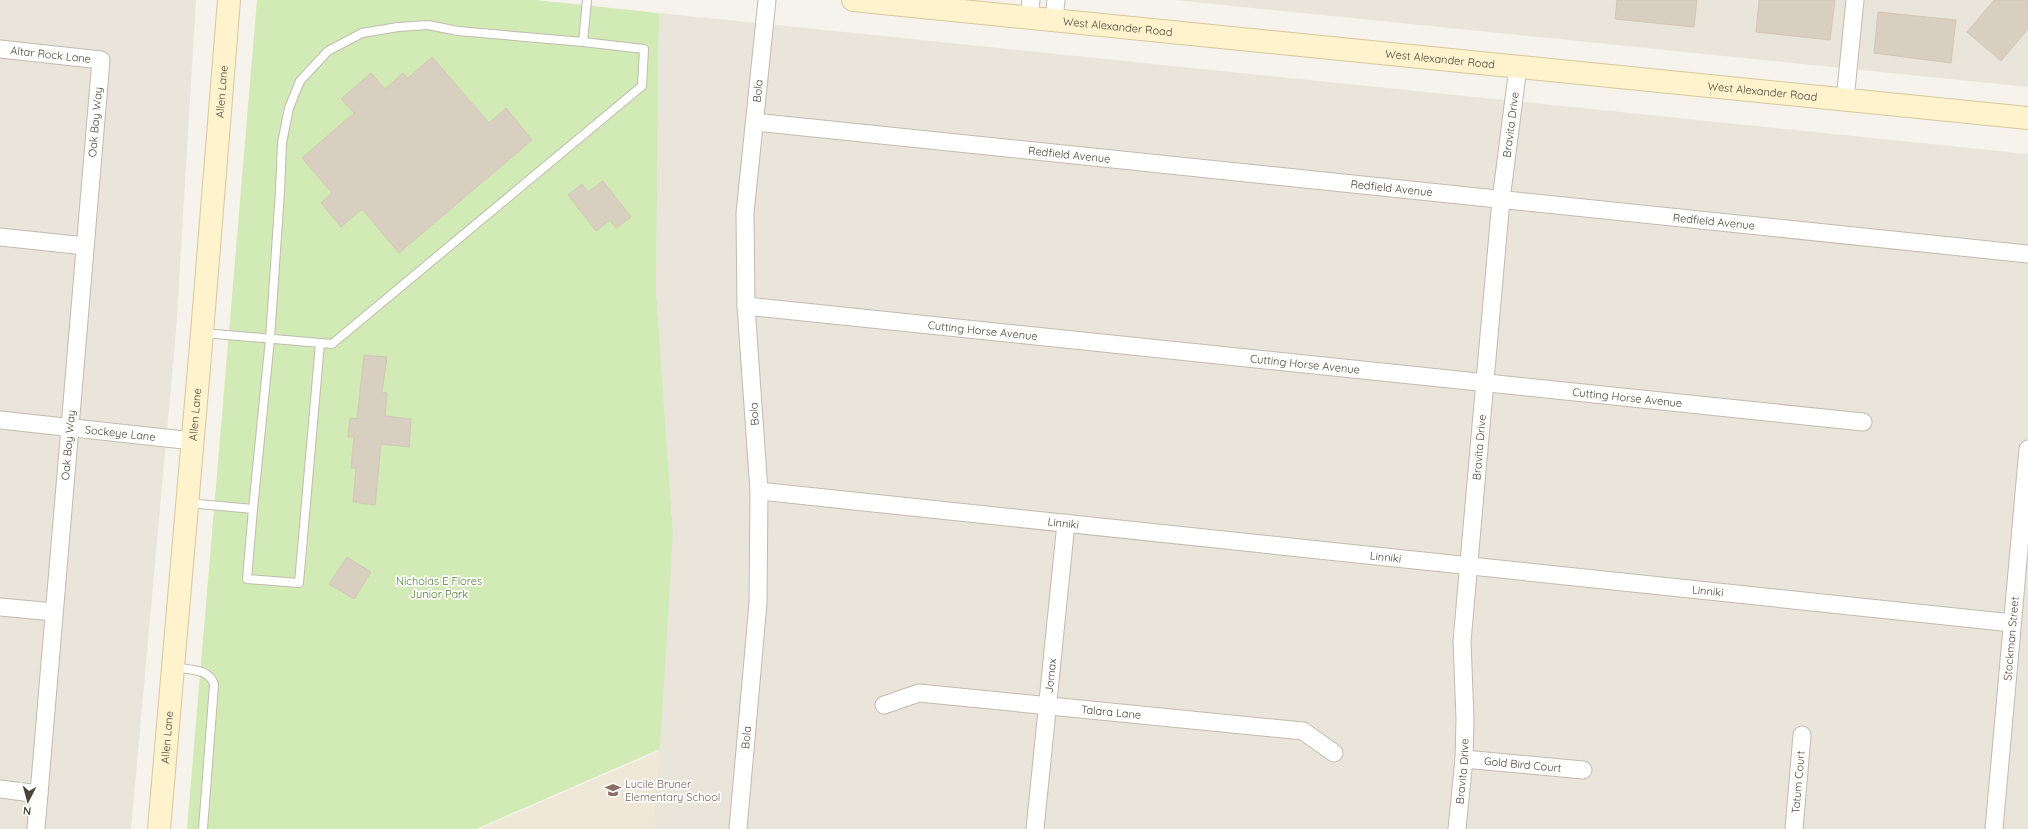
<svg xmlns="http://www.w3.org/2000/svg" width="2028" height="829" viewBox="0 0 2028 829" font-family="Quicksand,sans-serif">
  <rect width="100%" height="100%" fill="#f6f3ec"/>
  <path fill="#eae5da" d="M0,0H196L176,331L131,829H0Z
    M1175,0H2028V87Z
    M659,13L2028,154V829H653L673,533L656,290Z"/>
  <path fill="#efe8d6" d="M659,751L653,829H479Z"/>
  <path fill="#d2eab5" d="M257,0H535L659,13L656,290L673,533L660,749L476,829H187Z"/>
  <path fill="#d8cfc1" stroke="#d3c7b4" d="M1617,0H1697L1694,27L1615,19Z
    M1759,0H1835L1830,40L1756,32Z
    M1994,0H2028V29L2001,61L1967,32Z
    M1878,12L1956,20L1951,63L1874,53Z
    M432,57L489,123L506,108L532,140L399,253L362,209L341,227L321,203L332,193L302,158L354,113L341,99L371,73L385,89L403,73L408,78Z
    M603,181L631,217L616,228L610,220L596,231L568,195L582,184L588,192Z
    M364,355L387,357L382,392L387,393L385,416L411,419L409,447L381,444L375,505L353,502L356,468H351L354,437H348L350,418L357,419Z
    M347,557L371,572L354,599L329,584Z"/>
  <g fill="none" stroke-linecap="round" stroke-linejoin="round">
    <defs>
      <path id="service" d="M203,333L332,344L642,86L644,49L583,42L587,0
        M188,503L253,509L270,339L280,191L282,143L289,108L300,81L328,51L362,33L398,27L428,25L458,31L583,42
        M253,509L247,579L299,583L320,343
        M173,667C188,670 210,668 214,685L203,829"/>
      <g id="minor">
        <path d="M1029,17L1031,0"/>
        <path d="M1054,20L1056,0"/>
        <path id="s1" d="M0,49L101,60L36,829"/>
        <path d="M1845,100L1855,0"/>
        <path id="s2" d="M755,122L2028,254"/>
        <path d="M0,237L85,246"/>
        <path id="s3" d="M746,306L1863,422"/>
        <path id="s4" d="M0,420L193,441"/>
        <path id="s5" d="M759,491L2012,623"/>
        <path d="M0,607L54,612"/>
        <path id="s6" d="M884,705L919,693L1303,731L1334,753"/>
        <path id="s7" d="M1464,759L1583,770"/>
        <path d="M0,789L39,794"/>
        <path id="s8" d="M738,829L758,603L759,491L746,306L745,213L767,0"/>
        <path id="s9" d="M1035,829L1066,523"/>
        <path id="s10" d="M1457,829L1464,759L1465,719L1462,641L1501,200L1518,67"/>
        <path id="s11" d="M1794,829L1802,735"/>
        <path id="s12" d="M1994,829L2028,449"/>
      </g>
      <g id="secondary">
        <path id="s13" d="M853,0L2028,118"/>
        <path id="s14" d="M159,829L202,333L229,0"/>
      </g>
    </defs>
    <use href="#service" stroke="#c2bbae" stroke-width="10"/>
    <use href="#minor" stroke="#c2bbae" stroke-width="19"/>
    <use href="#secondary" stroke="#d6c79b" stroke-width="24"/>
    <use href="#service" stroke="#fff" stroke-width="8"/>
    <use href="#minor" stroke="#fff" stroke-width="17"/>
    <use href="#secondary" stroke="#fff3cd" stroke-width="22"/>
  </g>
  <defs>
    <symbol id="school-bare" viewBox="-9 -9 18 18"><path d="M0-5L7-2L0 1L-7-2ZM-4 1L0 2.5L4 1V4Q0 6-4 4Z" fill="#8d6e63" stroke="#fff" stroke-width="2.5" paint-order="stroke"/></symbol>
  </defs>
  <g fill-rule="evenodd">
    <use href="#school-bare" x="602" y="779" width="22" height="22"/>
  </g>
  <g text-anchor="middle" dominant-baseline="central" stroke-width="3.5" stroke-linejoin="round" paint-order="stroke">
    <g font-size="11" fill="#4b4439" stroke="#fff">
      <text stroke="none"><textPath href="#s13" startOffset="266">West Alexander Road</textPath></text>
      <text stroke="none"><textPath href="#s1" startOffset="51">Altar Rock Lane</textPath></text>
      <text stroke="none"><textPath href="#s13" startOffset="590">West Alexander Road</textPath></text>
      <text stroke="none"><textPath href="#s8" startOffset="740">Bola</textPath></text>
      <text stroke="none"><textPath href="#s13" startOffset="914">West Alexander Road</textPath></text>
      <text stroke="none"><textPath href="#s14" startOffset="740">Allen Lane</textPath></text>
      <text transform="translate(95 122) rotate(-85)">Oak Bay Way</text>
      <text stroke="none"><textPath href="#s10" startOffset="707">Bravita Drive</textPath></text>
      <text stroke="none"><textPath href="#s2" startOffset="316">Redfield Avenue</textPath></text>
      <text stroke="none"><textPath href="#s2" startOffset="640">Redfield Avenue</textPath></text>
      <text stroke="none"><textPath href="#s2" startOffset="964">Redfield Avenue</textPath></text>
      <text stroke="none"><textPath href="#s3" startOffset="238">Cutting Horse Avenue</textPath></text>
      <text stroke="none"><textPath href="#s3" startOffset="562">Cutting Horse Avenue</textPath></text>
      <text stroke="none"><textPath href="#s3" startOffset="886">Cutting Horse Avenue</textPath></text>
      <text transform="translate(754 414) rotate(-94)">Bola</text>
      <text stroke="none"><textPath href="#s14" startOffset="416">Allen Lane</textPath></text>
      <text stroke="none"><textPath href="#s4" startOffset="121">Sockeye Lane</textPath></text>
      <text transform="translate(68 445) rotate(-85)">Oak Bay Way</text>
      <text stroke="none"><textPath href="#s10" startOffset="383">Bravita Drive</textPath></text>
      <text stroke="none"><textPath href="#s5" startOffset="306">Linniki</textPath></text>
      <text stroke="none"><textPath href="#s5" startOffset="630">Linniki</textPath></text>
      <text stroke="none"><textPath href="#s5" startOffset="954">Linniki</textPath></text>
      <text stroke="none"><textPath href="#s12" startOffset="191">Stockman Street</textPath></text>
      <text stroke="none"><textPath href="#s9" startOffset="154">Jomax</textPath></text>
      <text stroke="none"><textPath href="#s6" startOffset="230">Talara Lane</textPath></text>
      <text stroke="none"><textPath href="#s14" startOffset="92">Allen Lane</textPath></text>
      <text stroke="none"><textPath href="#s8" startOffset="92">Bola</textPath></text>
      <text stroke="none"><textPath href="#s7" startOffset="59">Gold Bird Court</textPath></text>
      <text stroke="none"><textPath href="#s10" startOffset="58">Bravita Drive</textPath></text>
      <text stroke="none"><textPath href="#s11" startOffset="47">Tatum Court</textPath></text>
    </g>
    <g font-size="11" fill="#4a7f2a" stroke="#fff">
      <text x="439" y="581">Nicholas E Flores<tspan x="439" dy="13">Junior Park</tspan></text>
    </g>
    <g font-size="11" fill="#785e54" stroke="#fff" text-anchor="start">
      <text x="625" y="784">Lucile Bruner<tspan x="625" dy="13">Elementary School</tspan></text>
    </g>
  </g>
  <g transform="translate(28 801) rotate(186)" stroke="#ffffff" stroke-width="3" paint-order="stroke">
  <path d="M0-3L7 15L0 10L-7 15Z" fill="#4b4439"/>
  <text y="-6" font-size="11" font-weight="bold" text-anchor="middle" fill="#4b4439">N</text>
  </g>
</svg>
